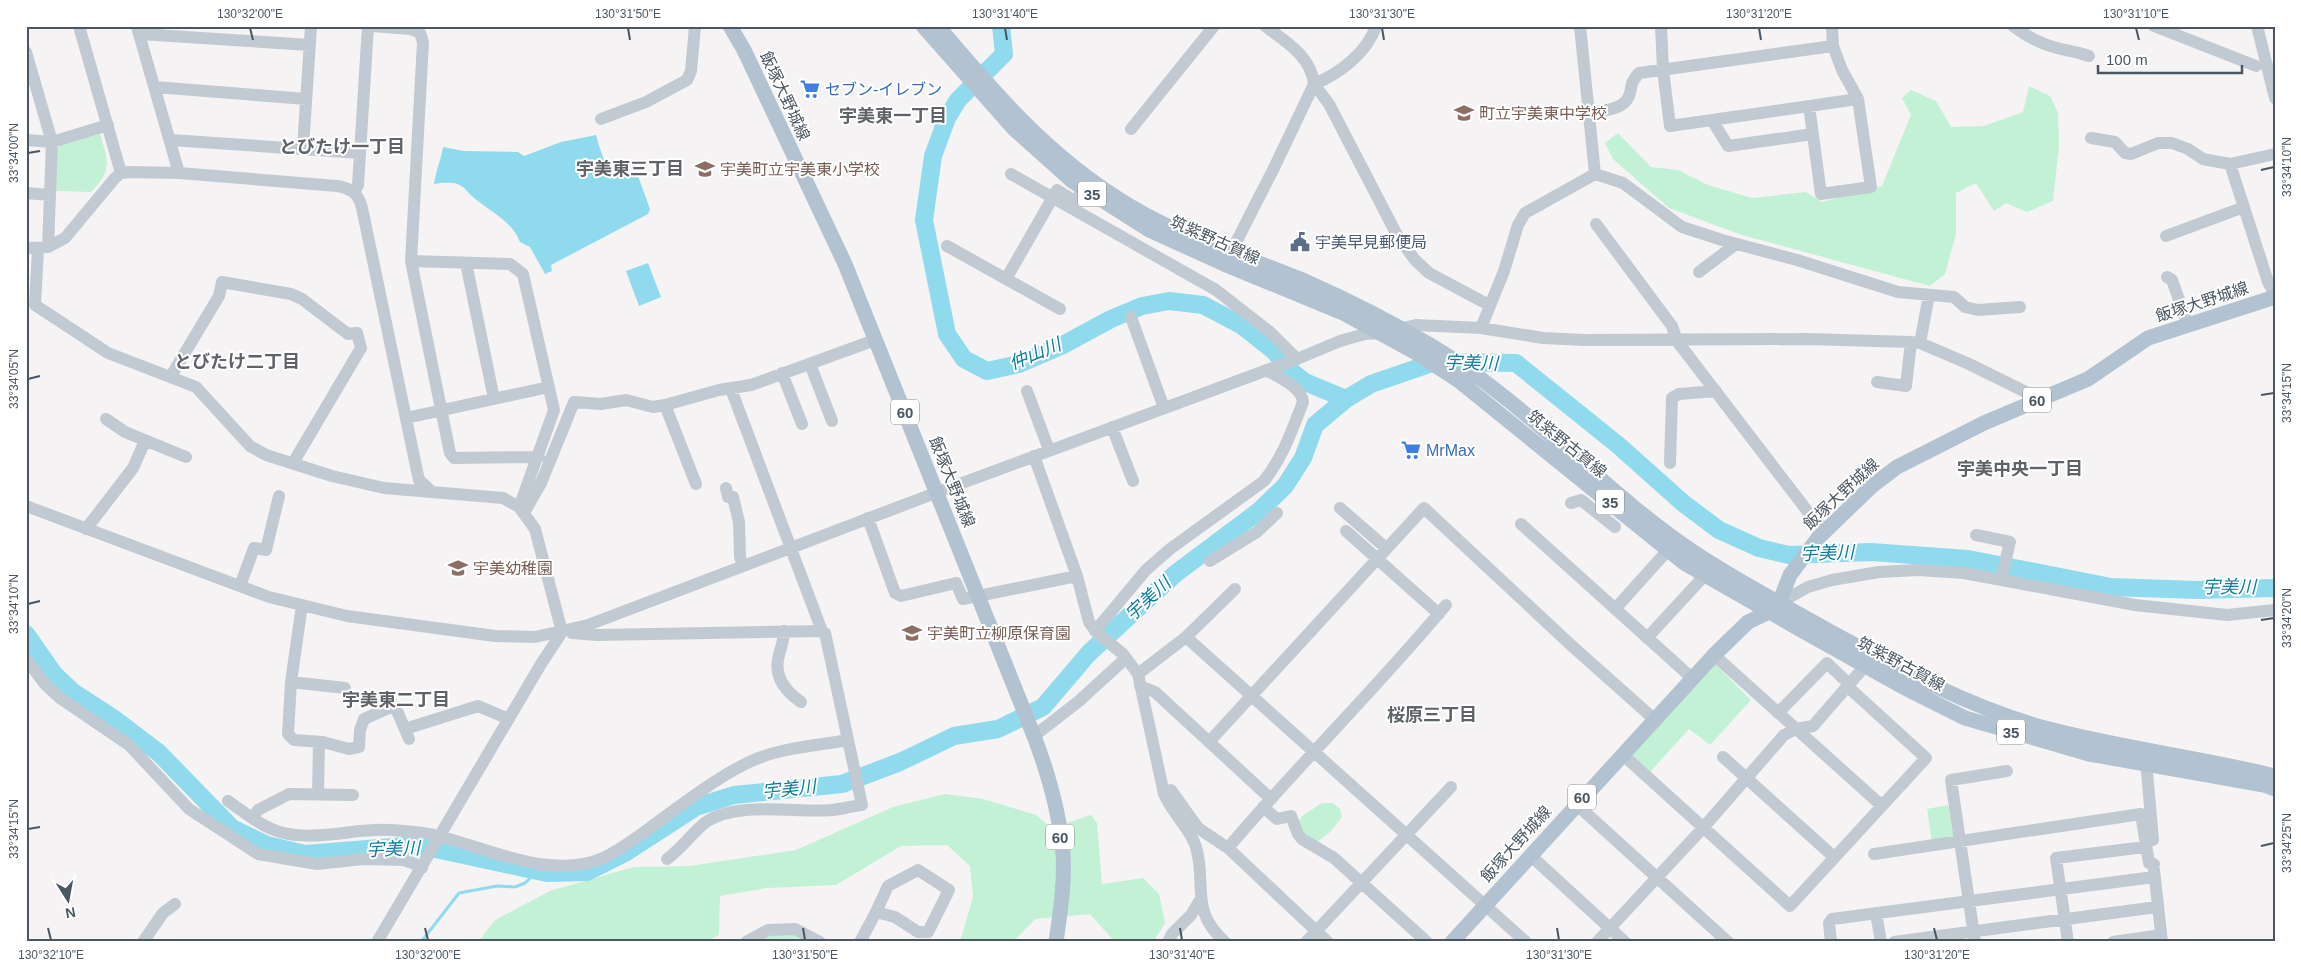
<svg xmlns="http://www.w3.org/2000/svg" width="2301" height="968" viewBox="0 0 2301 968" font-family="Arial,'Noto Sans JP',sans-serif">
  <rect width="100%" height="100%" fill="#f5f3f3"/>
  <path fill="#c3f1d5" d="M2029,86L2050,96L2058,113L2059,146L2053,201L2027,212L2006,203L1994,211L1976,183L1956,193V234L1945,274L1930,286L1742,235L1669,208L1613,159L1605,143L1618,133L1651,167L1678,170L1708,185L1752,198L1806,192L1822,202L1882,186L1911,115L1902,98L1911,90L1936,101L1951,127L1984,126L2023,112Z
    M100,134C108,160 113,171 91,192L56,191V151L61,144Z
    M1713,662L1751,700L1710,745L1689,729L1650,772L1631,754Z
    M945,794L983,799L1036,815L1051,828L1091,815L1097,823L1102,884L1143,878L1159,894L1165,923L1153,942H1115L1090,914L1035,919L1013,942H960L973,897L970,866L947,845L901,846L836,885L767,888L720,896L719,935L705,942H478L495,920L550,891L634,867L690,866L796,850L893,807Z
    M1322,803H1333L1340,809L1342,817L1330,832L1316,843L1304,837L1299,821L1302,816Z
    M1948,805L1954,838L1932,842L1927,809Z
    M791,933L813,942H753L759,937Z"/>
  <path fill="#90daee" d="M596,135C605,166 605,170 638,176L650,209L648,214L551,265L552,271L545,274L530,247L520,242C512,220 488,211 472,196C467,192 464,186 457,184C450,182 441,183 434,184C436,170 441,160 443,147L464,151L518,152L524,156L561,142Z
    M648,263L661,297L639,306L626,271Z"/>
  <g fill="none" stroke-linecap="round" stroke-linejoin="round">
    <path stroke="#90daee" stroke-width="3" d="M421,942L459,893L497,886L515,887L525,883L538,871"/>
    <path stroke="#90daee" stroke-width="18" d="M1001,26L1004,54L958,100L947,118L933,156L924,220L947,334L964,359L987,371L1019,364L1061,346L1111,319L1142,306L1169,301L1203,305L1241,325L1274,351L1291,371L1305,382L1346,399
      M26,634L54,674L73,692L113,718L159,753L232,828L267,845L305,854L417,845L547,873L587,872L625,853L696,807L734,795L842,784L900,762L954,736L998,729L1043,707L1089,653L1175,574L1259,511L1285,486L1303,458L1315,425L1346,399L1371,384L1435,362L1516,363L1618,445L1683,503L1719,530L1759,548L1789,555L1871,552L1968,559L2111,587L2197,590L2275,588"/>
    <path stroke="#c1cad2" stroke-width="12" d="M79,26L121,173
      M373,26L411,29L420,33L423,42L411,261L450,453L454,458L539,457
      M1376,26C1367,53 1339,74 1314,84L1329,104L1397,235L1415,260L1429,273L1489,305
      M1580,26L1595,174
      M1661,26L1663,70L1670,126L1858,99
      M2013,26C2026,36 2041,44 2057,48C2069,51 2078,52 2089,56
      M2154,26L2256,66
      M2257,26L2275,98
      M137,27L179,173
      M140,34L310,45
      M26,52L52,142L48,247
      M155,87L306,99
      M1809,106L1821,194L1871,187L1858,99L1842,70L1833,46L1832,26
      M1588,113C1600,111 1622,110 1628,98C1634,87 1627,87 1639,73L1833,46
      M601,119L646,102L687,80L691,71L695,26
      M1712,120L1728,146L1813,134
      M1131,129L1214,26
      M2091,138L2115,142L2125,153L2131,154L2158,143H2172L2188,149L2203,159L2230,164L2275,154
      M26,140L52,142L108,125
      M171,140L360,153
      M303,148L311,26
      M2230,164L2268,282L2275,294
      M1011,174L1216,290L1270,332L1297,359
      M354,192L358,185L368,26
      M26,193L49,195
      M1596,224L1672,326L1677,341L1815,521L1826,530
      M2166,236L2244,207
      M947,246L1060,309
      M26,248L48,247L65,238L115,178L121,173L129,172L179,173L337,186C351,188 359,194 362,208L417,471L419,480L431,491
      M38,249L35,305L108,353L196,387L250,446L266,455L332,476L384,488L503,498L519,507L535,529L562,632L541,664L377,942
      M1227,260L1274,168L1314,84C1311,56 1286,42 1265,26
      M411,261L510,264L523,274L554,410L520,505
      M466,263L494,399
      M1699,272L1736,244
      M2167,277L2172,280L2188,325
      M1006,279L1057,190L1075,201L1084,189
      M1131,317L1164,408
      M1481,328L1504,271L1518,225L1525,213L1595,174L1623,183L1682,227L1722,240L1797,260L1898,292L1954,297L1965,307L1978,310L2020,307
      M1920,343L1929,295
      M810,364L832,421
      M782,373L802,424
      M171,376L219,296L222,282L291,294L302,299L348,334L357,333L361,348L293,463
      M1877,382L1906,386L1911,342
      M1027,391L1049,450
      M665,405L696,484
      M406,418L549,387
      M106,419L125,432L186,457
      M1112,427L1133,481
      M1034,456L1077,576L1089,622L1097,633L1123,654L1138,674L1164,794C1172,813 1190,828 1196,847C1207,885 1189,910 1225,942
      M1670,463L1672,398L1679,394L1716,391
      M726,488L728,497H733L739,522L740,557L743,566
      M1571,503L1581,500L1615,527
      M26,506L269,597L347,616L495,636L535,637L588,625L938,492L1297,359L1340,341L1365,334L1383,333L1416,325L1481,328L1543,338L1584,340L1807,339L1911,342L1920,343L1969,364L2040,399
      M1340,508L1386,548
      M524,513L541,483L574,402L601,404L626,400L653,407L665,405L719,390L751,385L875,340
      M868,518L895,593L901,596L956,583L963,599L1077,576
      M1521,524L1692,678
      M86,529L133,468L145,441
      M1346,531L1439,614
      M1976,535L2010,542
      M1210,561L1257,532L1277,513
      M2001,580L2009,546
      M240,586L254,548L266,550L279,496
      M1779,603L1808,587L1832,580L1879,572L1918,570L1964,573L2135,605L2227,615L2275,610
      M302,605L291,682L288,734L294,740L323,742L349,749L359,747L360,730L364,719L393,706L398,713L409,739
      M1615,609L1668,550
      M784,631C784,640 781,647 779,655C773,676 785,691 801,702
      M1095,631L1146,570L1170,549L1264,481C1283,457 1292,430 1303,402C1302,387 1278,377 1266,370
      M572,633L597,635L822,631
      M1186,637L1235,589
      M1647,638L1705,575
      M1714,655L1881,805
      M26,659L45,684L60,698L129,745L189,809L258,854L317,864L363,859L404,860L415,864L422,868
      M1138,674L1186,637L1526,942
      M291,682L345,688
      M1140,686L1155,692L1270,798
      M1778,713L1827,663L1849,684
      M405,729L478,706L509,719
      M1034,736L1079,701L1125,659
      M1209,742L1424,508L1572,646L1654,719
      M1622,754L1790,906L1926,758L1847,686
      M1723,757L1834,857
      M2148,764L2147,772L2153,840
      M318,794L319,742
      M1164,794L1171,790L1198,828L1228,848L1328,942
      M228,801C244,812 262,827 280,832C315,842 354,828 389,830C406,831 425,832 442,837C491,850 553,880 603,858C620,850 636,838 651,827C681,805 712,781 745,764C776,748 814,746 848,740
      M1576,804L1728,942
      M1263,807L1277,819L1291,816L1298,834L1302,839L1334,858L1427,942
      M253,817L258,810L289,794L353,795
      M1228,848C1298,765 1376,689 1446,605
      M1874,854L2141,814L2149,863L2154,864
      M1530,855L1625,942
      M667,859C682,848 693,832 706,822C737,801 796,813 832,810C842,809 852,806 862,805L825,633L822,631L731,389
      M918,870L949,890L928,932H918L895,917L876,912L888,886Z
      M2154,870L2162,942
      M1876,913L1881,942
      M143,942L163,913L175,904
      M746,942L768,930L795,929L820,942
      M860,942L876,912
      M1168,942L1172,934L1191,915L1200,900
      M1306,942L1451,787
      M1597,942L1703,828L1784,735L1796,729L1813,726L1865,666
      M1831,942L1829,923L1832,919L2154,877
      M1894,942L2157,907
      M1975,942L1951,780L2007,771
      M2068,942L2056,858L2145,847
      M2113,942L2161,935"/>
    <path stroke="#b3c2d1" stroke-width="15" d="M730,26L744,50L845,264L1034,736C1048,773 1060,814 1063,854C1065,883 1060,913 1056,942
      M923,26L1014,129L1072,181L1149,230L1224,264L1343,313L1418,354L1459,381L1684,563L1801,630L1903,687L1965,718L2089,754L2264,785L2275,789
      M938,26C999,99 1060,169 1146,215C1196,242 1252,259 1305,281C1348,300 1390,321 1430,345C1527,402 1602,491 1695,553C1739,582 1785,606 1831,632C1899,669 1969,707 2045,728C2120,748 2199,757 2275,776
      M1452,942L1714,655L1748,622L1769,612L1779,603L1790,575L1818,538L1872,486L1897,467L1984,423L2088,379L2148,338L2275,297"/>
  </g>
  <path fill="none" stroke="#4a5661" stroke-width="2" d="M250,28L253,40M628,28L630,40M1005,28L1007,40M1382,28L1384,40M1759,28L1761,40M2136,28L2139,40M28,153L40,151M2261,170L2274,167M28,379L40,376M2261,395L2274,393M28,604L40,601M2261,620L2274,618M28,829L40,827M2261,846L2274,843M48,928L51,940M425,928L428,940M803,928L805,940M1180,928L1182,940M1557,928L1559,940M1934,928L1937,940"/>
  <defs>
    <symbol id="supermarket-bare" viewBox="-9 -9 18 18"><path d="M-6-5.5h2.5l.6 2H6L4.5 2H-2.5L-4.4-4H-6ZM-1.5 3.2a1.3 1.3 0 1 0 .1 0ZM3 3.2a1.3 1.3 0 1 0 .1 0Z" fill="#3f7fe0" stroke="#fff" stroke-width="2.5" paint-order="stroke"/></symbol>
    <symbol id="school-bare" viewBox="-9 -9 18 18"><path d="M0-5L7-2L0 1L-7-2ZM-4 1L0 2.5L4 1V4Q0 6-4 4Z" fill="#8d6e63" stroke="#fff" stroke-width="2.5" paint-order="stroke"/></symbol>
    <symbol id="civic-bare" viewBox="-9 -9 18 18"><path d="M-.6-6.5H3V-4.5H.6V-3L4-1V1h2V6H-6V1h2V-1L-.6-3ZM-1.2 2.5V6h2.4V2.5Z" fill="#5c6f8a" stroke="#fff" stroke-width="2.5" paint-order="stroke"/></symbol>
  </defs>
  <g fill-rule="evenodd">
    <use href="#supermarket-bare" x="796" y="75" width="28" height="28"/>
    <use href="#school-bare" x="1450" y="99" width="28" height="28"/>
    <use href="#school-bare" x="691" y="155" width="28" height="28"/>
    <use href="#civic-bare" x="1286" y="228" width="28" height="28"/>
    <use href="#supermarket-bare" x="1397" y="436" width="28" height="28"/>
    <use href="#school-bare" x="444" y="554" width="28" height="28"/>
    <use href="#school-bare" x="898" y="619" width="28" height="28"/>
  </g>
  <g text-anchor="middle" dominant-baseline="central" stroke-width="4" stroke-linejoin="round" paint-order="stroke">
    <g fill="#fff" stroke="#808990" stroke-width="1">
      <rect x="1078" y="181.5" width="28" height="25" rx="4"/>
      <rect x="2023" y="387.5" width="28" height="25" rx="4"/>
      <rect x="891" y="399.5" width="28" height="25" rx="4"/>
      <rect x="1596" y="489.5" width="28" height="25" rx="4"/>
      <rect x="1997" y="719.5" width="28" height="25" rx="4"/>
      <rect x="1568" y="784.5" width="28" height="25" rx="4"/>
      <rect x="1046" y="824.5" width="28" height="25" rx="4"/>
    </g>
    <g font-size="15" font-weight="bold" fill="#4a5661">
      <text x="1092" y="194">35</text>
      <text x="2037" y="400">60</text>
      <text x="905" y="412">60</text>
      <text x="1610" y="502">35</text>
      <text x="2011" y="732">35</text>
      <text x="1582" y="797">60</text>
      <text x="1060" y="837">60</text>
    </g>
    <g font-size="16" fill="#366cbe" stroke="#fff" text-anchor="start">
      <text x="825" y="89">セブン-イレブン</text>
      <text x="1426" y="450">MrMax</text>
    </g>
    <g font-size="16" fill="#4a5661" stroke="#fff">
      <text transform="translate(785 96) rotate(65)">飯塚大野城線</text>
      <text transform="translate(1215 240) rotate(24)">筑紫野古賀線</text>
      <text transform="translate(2202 302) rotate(-18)">飯塚大野城線</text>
      <text transform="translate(1567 444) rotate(39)">筑紫野古賀線</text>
      <text transform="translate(952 482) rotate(68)">飯塚大野城線</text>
      <text transform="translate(1841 494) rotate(-43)">飯塚大野城線</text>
      <text transform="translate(1901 664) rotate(28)">筑紫野古賀線</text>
      <text transform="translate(1516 844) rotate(-48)">飯塚大野城線</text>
    </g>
    <g font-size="16" fill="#785e54" stroke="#fff" text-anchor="start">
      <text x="1479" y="113">町立宇美東中学校</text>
      <text x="720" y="169">宇美町立宇美東小学校</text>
      <text x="473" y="568">宇美幼稚園</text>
      <text x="927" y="633">宇美町立柳原保育園</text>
    </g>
    <g font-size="16" fill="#4e5e75" stroke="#fff" text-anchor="start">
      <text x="1315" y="242">宇美早見郵便局</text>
    </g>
    <g font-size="18" font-weight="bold" fill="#5f6368" stroke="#fff">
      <text x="893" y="116">宇美東一丁目</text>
      <text x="342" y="147">とびたけ一丁目</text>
      <text x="630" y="169">宇美東三丁目</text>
      <text x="237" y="362">とびたけ二丁目</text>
      <text x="2020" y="469">宇美中央一丁目</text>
      <text x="396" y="700">宇美東二丁目</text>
      <text x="1432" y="715">桜原三丁目</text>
    </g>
    <g font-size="18" font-style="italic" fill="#0c7c9b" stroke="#fff">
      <text transform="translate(1035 354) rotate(-23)">仲山川</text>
      <text transform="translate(1471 363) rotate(1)">宇美川</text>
      <text transform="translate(1827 553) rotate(-2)">宇美川</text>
      <text x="2229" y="587">宇美川</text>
      <text transform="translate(1148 599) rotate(-43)">宇美川</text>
      <text transform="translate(789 789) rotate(-6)">宇美川</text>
      <text transform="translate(393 849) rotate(-2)">宇美川</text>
    </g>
  </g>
  <rect width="2301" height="968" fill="none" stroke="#ffffff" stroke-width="55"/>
  <g transform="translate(68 900) rotate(169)" stroke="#ffffff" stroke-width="4" paint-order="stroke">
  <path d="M0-4L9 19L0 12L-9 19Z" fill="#4a5661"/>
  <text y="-8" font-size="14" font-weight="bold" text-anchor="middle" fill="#4a5661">N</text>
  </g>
  <path d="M2098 65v8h144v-8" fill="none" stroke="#4a5661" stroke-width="2.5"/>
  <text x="2106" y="65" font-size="15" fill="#4a5661" stroke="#ffffff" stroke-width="4" paint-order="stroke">100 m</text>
  <rect x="28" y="28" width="2246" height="912" fill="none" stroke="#4a5661" stroke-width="2"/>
  <g font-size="12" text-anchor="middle" fill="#4a5661">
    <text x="250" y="18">130°32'00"E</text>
    <text x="628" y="18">130°31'50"E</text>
    <text x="1005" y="18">130°31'40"E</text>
    <text x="1382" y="18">130°31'30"E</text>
    <text x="1759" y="18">130°31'20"E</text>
    <text x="2136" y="18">130°31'10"E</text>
    <text transform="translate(14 153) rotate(-90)" y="4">33°34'00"N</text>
    <text transform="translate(2287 167) rotate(-90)" y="4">33°34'10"N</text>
    <text transform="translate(14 379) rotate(-90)" y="4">33°34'05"N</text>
    <text transform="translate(2287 393) rotate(-90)" y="4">33°34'15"N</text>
    <text transform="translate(14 604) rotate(-90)" y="4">33°34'10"N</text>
    <text transform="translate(2287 618) rotate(-90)" y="4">33°34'20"N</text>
    <text transform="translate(14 829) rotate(-90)" y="4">33°34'15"N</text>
    <text transform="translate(2287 843) rotate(-90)" y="4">33°34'25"N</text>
    <text x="51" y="959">130°32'10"E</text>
    <text x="428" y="959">130°32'00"E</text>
    <text x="805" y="959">130°31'50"E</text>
    <text x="1182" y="959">130°31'40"E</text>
    <text x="1559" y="959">130°31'30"E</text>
    <text x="1937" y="959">130°31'20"E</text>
  </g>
</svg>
